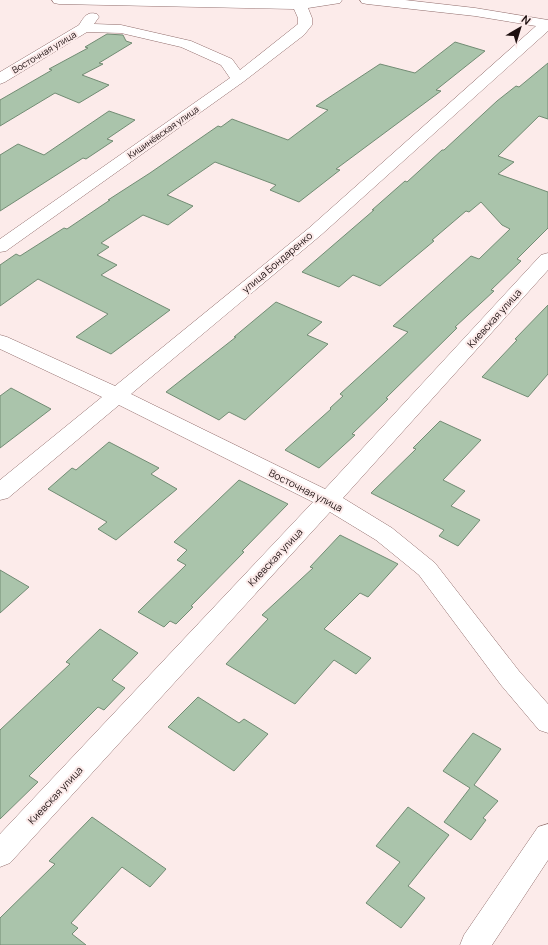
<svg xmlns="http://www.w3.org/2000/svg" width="548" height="945" viewBox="0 0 548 945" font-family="Manrope,sans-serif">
  <rect width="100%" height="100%" fill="#fcebea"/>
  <path fill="#aac4ab" stroke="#728c74" d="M107,34L123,35L126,41L132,43L99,63L103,64L82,75L109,85L79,103L55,93L0,126V100L52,70L49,69L88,48L85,47Z
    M455,42L485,51L436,90L441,91L336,169L340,170L299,202L270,190L276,185L215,162L167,195L193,206L168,225L143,215L101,243L109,247L97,255L117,265L101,275L170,310L111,354L76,337L108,314L38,279L0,306V265L16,254L20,256L64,228L67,229L110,200H108L150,173L218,126L221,127L232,119L288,140L328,110L316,106L380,64L415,73Z
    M548,63V119L539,116L498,156L514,162L498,174L548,192V228L517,259L521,261L491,290L494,291L455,327L457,328L386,398L388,399L352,434L355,435L319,468L285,450L331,409L330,408L343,396L340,394L408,332L393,326L471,256L479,259L510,229L502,225L481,202L469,212L466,211L432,240L434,241L380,286L353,275L339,287L302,272L374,210H372L397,188L405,181L407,182L442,150H444L497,101L516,86L519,87Z
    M109,111L135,120L107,139L113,141L86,159L83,158L0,211V155L18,144L44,155Z
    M276,302L322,322L307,335L328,344L245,420L229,412L219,420L166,392L236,337H234Z
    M548,305V374L528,397L482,377L517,340L515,339Z
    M11,388L51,409L0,448V396Z
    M440,421L481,440L443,480L465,491L451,506L480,520L458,546L439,536L444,530L371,493L416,449L413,448Z
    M109,442L159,468L151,474L177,489L116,540L98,529L107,522L48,489L72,468L76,470Z
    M239,480L288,504L242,551L244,552L191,606L193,607L176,624L170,621L164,627L138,612L186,565L177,560L187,550L174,542Z
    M340,535L398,564L368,597L360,593L324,629L371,658L356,674L334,660L295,704L226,664L268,619L262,615L313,568L310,567Z
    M0,570L29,587L0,613Z
    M100,629L138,653L112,680L125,688L104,710L98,707L29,776L38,782L0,819V730L70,664L66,662Z
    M198,697L239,723L244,719L268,734L234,771L168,727Z
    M473,733L501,749L474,785L498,801L483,818L486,820L471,840L444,822L470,788L443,771Z
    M408,807L449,835L408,886L425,898L401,928L366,903L400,862L376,846Z
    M92,817L166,869L150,887L122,867L71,923L78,928L72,934L86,945H0V918L55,864L49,861Z"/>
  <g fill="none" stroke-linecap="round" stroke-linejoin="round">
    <defs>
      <path id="street" d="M52,0H342L340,3L308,8L312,18V25L304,35L243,82L6,251L0,252V239L230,78L221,65L181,47L121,33L87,32L5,82L0,84V72L79,25C84,17 87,11 97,14L99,17L94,24L121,25L191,41L232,59L240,70L298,24V18L294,9L59,4L54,3Z
        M360,0H405L475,8L548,20V31L321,235L131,394L325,489L541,255L548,253V270L343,498L392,528L435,563L519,671L548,704V733L539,730L501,685L419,575L376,540L330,512L10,863L0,867V834L313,502L119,405L8,498L0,500V480L102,397L0,349V335L7,337L115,386L309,228L536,26L475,16L367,4L362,3Z
        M548,824V860L492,945H460L464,935L538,827Z"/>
    </defs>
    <use href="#street" stroke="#916d6c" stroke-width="1"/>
    <use href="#street" fill="#fff" fill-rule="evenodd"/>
  </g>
  <g text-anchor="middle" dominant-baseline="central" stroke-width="4" stroke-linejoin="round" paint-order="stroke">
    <g font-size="9" fill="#1e1010" stroke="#fcebea">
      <text transform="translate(44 52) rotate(-31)">Восточная улица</text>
      <text transform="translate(163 132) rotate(-35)">Кишинёвская улица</text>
    </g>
    <g font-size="10" fill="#1e1010" stroke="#fcebea">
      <text transform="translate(277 262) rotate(-40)">улица Бондаренко</text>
      <text transform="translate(494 318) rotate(-48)">Киевская улица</text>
      <text transform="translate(306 490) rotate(27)">Восточная улица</text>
      <text transform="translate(275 557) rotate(-47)">Киевская улица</text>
      <text transform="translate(55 795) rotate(-47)">Киевская улица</text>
    </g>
  </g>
  <g transform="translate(520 28) rotate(38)" stroke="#fcebea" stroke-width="3" paint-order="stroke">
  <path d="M0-3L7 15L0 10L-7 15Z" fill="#1e1010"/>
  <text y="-6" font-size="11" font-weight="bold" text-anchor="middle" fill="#1e1010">N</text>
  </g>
</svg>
